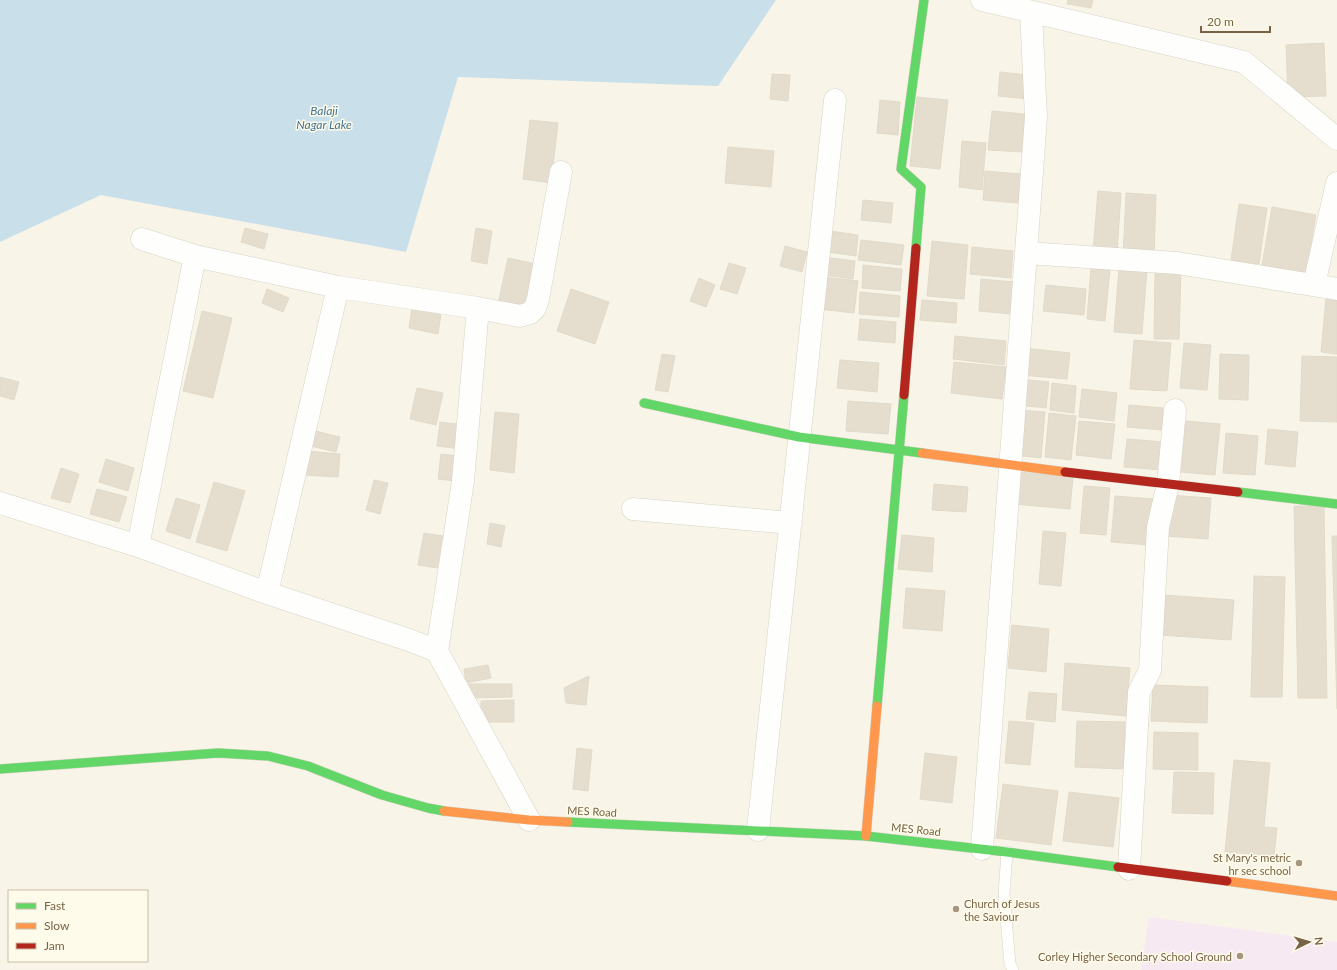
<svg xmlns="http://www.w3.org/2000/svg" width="1337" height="970" viewBox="0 0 1337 970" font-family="Lato,sans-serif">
  <rect width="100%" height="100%" fill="#f8f5e8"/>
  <path fill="#f7e9f2" d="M1149,917L1337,942V970H1141Z"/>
  <path fill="#c9dfe9" d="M0,0H776L718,86L458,77L406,252L101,195L0,242Z"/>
  <path fill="#e5decf" stroke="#e1daca" d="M1068,0H1093L1091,8L1067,4Z
    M1324,43L1326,96L1288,97L1286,45Z
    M1000,72L1029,75L1027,99L998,96Z
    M772,74L790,75L788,101L770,99Z
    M917,97L948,100L940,169L910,166Z
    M880,100L900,102L898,135L877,133Z
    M992,111L1025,114L1022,152L988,150Z
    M530,120L558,123L551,183L523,179Z
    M962,141L986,143L982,190L959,187Z
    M728,147L774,151L771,187L725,183Z
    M985,171L1021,174L1018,203L983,200Z
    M1098,191L1121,193L1117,253L1093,251Z
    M1126,193L1156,195L1154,258L1123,257Z
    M863,200L893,203L891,223L861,220Z
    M1239,204L1267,208L1259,264L1231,260Z
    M1272,207L1316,215L1305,279L1261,271Z
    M245,228L268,234L264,249L241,242Z
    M476,228L492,231L487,264L471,261Z
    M823,230L858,235L856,256L821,251Z
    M861,240L904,245L901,265L858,260Z
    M932,241L968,245L964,299L927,296Z
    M785,246L807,252L802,272L780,266Z
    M972,247L1013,251L1011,278L970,274Z
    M824,257L855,261L853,279L822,275Z
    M508,258L536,264L526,310L498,304Z
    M729,263L746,268L737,294L720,289Z
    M863,265L902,269L900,291L862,288Z
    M1091,267L1110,269L1105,321L1087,319Z
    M1119,267L1147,269L1142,334L1114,332Z
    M1155,271H1181L1179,339H1154Z
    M823,277L858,281L854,313L819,309Z
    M699,278L715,285L706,307L690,301Z
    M981,279L1015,282L1012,314L979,311Z
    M1046,285L1086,289L1084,315L1043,311Z
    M267,289L289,298L283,312L262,303Z
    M571,289L609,302L595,344L557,331Z
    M860,292L900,296L899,317L859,314Z
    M1326,299L1337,300V354L1321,352Z
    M922,300L957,303L956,323L920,320Z
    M413,302L442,307L438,334L409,328Z
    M202,311L232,318L213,398L183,391Z
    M860,319L896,322L895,343L858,340Z
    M955,336L1006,341L1004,365L953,359Z
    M1134,340L1171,343L1167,391L1130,389Z
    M1184,343L1211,345L1207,390L1180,388Z
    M1023,348L1070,353L1067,379L1021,375Z
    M662,354L675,356L668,392L655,390Z
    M1220,354L1249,355L1248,400L1219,399Z
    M1302,356L1337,357V422L1300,421Z
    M840,360L879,363L877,392L837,388Z
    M954,362L1006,367L1002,399L951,393Z
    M0,377L19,382L14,400L0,396Z
    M1020,379L1049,382L1046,408L1017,405Z
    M1052,383L1076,386L1074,413L1050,410Z
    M417,388L443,393L436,425L410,419Z
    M1082,389L1117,393L1114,421L1079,417Z
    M848,401L891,404L888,434L846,431Z
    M1129,405L1163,408L1162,430L1127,427Z
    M1018,410L1045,412L1041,458L1014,455Z
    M495,412L519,414L514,473L490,470Z
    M1049,413L1076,416L1071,460L1045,457Z
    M1079,421L1115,424L1111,459L1076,455Z
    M1186,421L1220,424L1215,475L1181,472Z
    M440,422L464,425L462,449L437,446Z
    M1268,429L1298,432L1295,467L1265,464Z
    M315,431L340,437L336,452L311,446Z
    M1226,433L1258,436L1255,475L1223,473Z
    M1127,439L1164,442L1161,470L1124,467Z
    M306,451L340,454L338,477L304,475Z
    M441,454L458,456L455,481L438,479Z
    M106,459L134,468L128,491L99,482Z
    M61,468L79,474L70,503L51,498Z
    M1017,472L1073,477L1070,509L1014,504Z
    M374,480L388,483L380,514L366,510Z
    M214,482L245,491L227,551L196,542Z
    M934,484L968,487L966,512L932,510Z
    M1084,486L1110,488L1106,535L1080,533Z
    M97,489L127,497L119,522L90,514Z
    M1168,495L1211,498L1208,539L1165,536Z
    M1115,496L1153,499L1150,545L1111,542Z
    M176,498L200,505L190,539L166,531Z
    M1294,506H1324L1327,698H1298Z
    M490,523L505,526L501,547L487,544Z
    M1043,531L1066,533L1061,586L1039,584Z
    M424,533L443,536L437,568L418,565Z
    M902,535L934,538L932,572L898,569Z
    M1332,536H1337V709Z
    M1254,576L1285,577L1282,697H1251Z
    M906,588L945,591L942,631L903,628Z
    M1163,595L1234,600L1231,640L1160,635Z
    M1012,625L1049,629L1046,672L1008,668Z
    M1065,663L1130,668L1126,716L1062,710Z
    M488,665L491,678L466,683L464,669Z
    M589,676L586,705L566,703L564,688Z
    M468,684H512V697L468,698Z
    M1153,685L1208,687L1207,723L1151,721Z
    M1029,692L1057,694L1055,722L1026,719Z
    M514,700V722H481V701Z
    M1009,721L1034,723L1030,765L1005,763Z
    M1077,721L1125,722L1124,769L1075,767Z
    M1154,732L1198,733V770L1153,769Z
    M577,748L592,750L588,791L573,789Z
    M925,753L957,757L952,803L920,799Z
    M1234,760L1270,763L1264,827L1277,828L1274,856L1225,852Z
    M1174,772L1214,773L1213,814L1172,813Z
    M1003,784L1058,791L1051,845L996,838Z
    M1069,792L1119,798L1113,847L1063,841Z"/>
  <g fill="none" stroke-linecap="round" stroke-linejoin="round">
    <defs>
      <path id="lane" d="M1007,852L1004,894L1010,964L1013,970"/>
      <path id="street" d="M982,0L1244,62L1337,139
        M142,239L195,256L338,287L478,308L520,316L530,313L535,308L538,299L561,172
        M1026,253L1177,263L1337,289
        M1314,285L1337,183
        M0,503L138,546L267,593L409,640L437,651L529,820
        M633,509L791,523
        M138,546L195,256
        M267,593L338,287
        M437,651L463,481L478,308
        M758,830L835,100
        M982,849L1036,117L1031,12
        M1129,869L1139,692L1150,670L1158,527L1168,484L1175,410"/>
      <path id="fast" d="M916,248L921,187L901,169L924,0
        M644,403L799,437L922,453
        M1238,492L1337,504
        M877,706L904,395
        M0,769L218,753L268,756L308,766L382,795L428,808L444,811
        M568,822L866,836L1007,852L1118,867"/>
      <path id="slow" d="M922,453L1065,472
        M444,811L529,820L568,822
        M866,836L877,706
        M1227,881L1337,896"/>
      <path id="jam" d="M904,395L916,248
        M1065,472L1238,492
        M1118,867L1227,881"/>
    </defs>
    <use href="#lane" stroke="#d7d2c7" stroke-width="12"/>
    <use href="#street" stroke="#d7d2c7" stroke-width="23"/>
    <use href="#fast" stroke="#d7d2c6" stroke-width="10"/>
    <use href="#slow" stroke="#d7d2c6" stroke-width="10"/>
    <use href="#jam" stroke="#d7d2c6" stroke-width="10"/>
    <use href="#lane" stroke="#fefefc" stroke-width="11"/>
    <use href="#street" stroke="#fefefc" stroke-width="22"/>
    <use href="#fast" stroke="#63d668" stroke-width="9"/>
    <use href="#slow" stroke="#ff974d" stroke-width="9"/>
    <use href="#jam" stroke="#b3261e" stroke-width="9"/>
  </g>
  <g fill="#a5967f" stroke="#fffbea" stroke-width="1.5">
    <circle cx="1299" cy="863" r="4"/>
    <circle cx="956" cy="909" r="4"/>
    <circle cx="1240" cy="956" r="4"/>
  </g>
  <g text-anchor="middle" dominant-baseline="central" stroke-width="3" stroke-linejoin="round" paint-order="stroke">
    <g font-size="11" fill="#786346" stroke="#fffbea">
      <text transform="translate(592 811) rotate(3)">MES Road</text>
      <text transform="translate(916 829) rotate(6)">MES Road</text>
    </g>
    <g font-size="11" fill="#786346" stroke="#fffbea" text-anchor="end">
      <text x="1291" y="857">St Mary's metric<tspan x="1291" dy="13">hr sec school</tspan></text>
      <text x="964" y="903" text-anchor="start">Church of Jesus<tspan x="964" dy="13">the Saviour</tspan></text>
      <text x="1232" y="956">Corley Higher Secondary School Ground</text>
    </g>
    <g font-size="12" font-style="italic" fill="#407495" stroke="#fffbea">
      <text x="324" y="110">Balaji<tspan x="324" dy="14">Nagar Lake</tspan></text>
    </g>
  </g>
  <rect x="8" y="890" width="140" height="72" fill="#fffbea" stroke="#c9bea8"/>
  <rect x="16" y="903" width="20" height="6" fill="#63d668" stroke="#c9bea8"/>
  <text x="44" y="910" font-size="12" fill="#786346">Fast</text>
  <rect x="16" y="923" width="20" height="6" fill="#ff974d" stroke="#c9bea8"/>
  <text x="44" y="930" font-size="12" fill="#786346">Slow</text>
  <rect x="16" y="943" width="20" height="6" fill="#b3261e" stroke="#c9bea8"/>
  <text x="44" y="950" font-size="12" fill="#786346">Jam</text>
  <g transform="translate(1309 942) rotate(85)" stroke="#fffbea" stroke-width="3" paint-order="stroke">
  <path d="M0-3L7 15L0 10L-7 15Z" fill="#786346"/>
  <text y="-6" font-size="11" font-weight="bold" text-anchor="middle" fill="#786346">N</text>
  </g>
  <path d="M1201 26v6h69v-6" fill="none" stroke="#786346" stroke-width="2"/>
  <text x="1207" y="26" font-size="12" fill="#786346" stroke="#fffbea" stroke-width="3" paint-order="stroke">20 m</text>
</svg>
